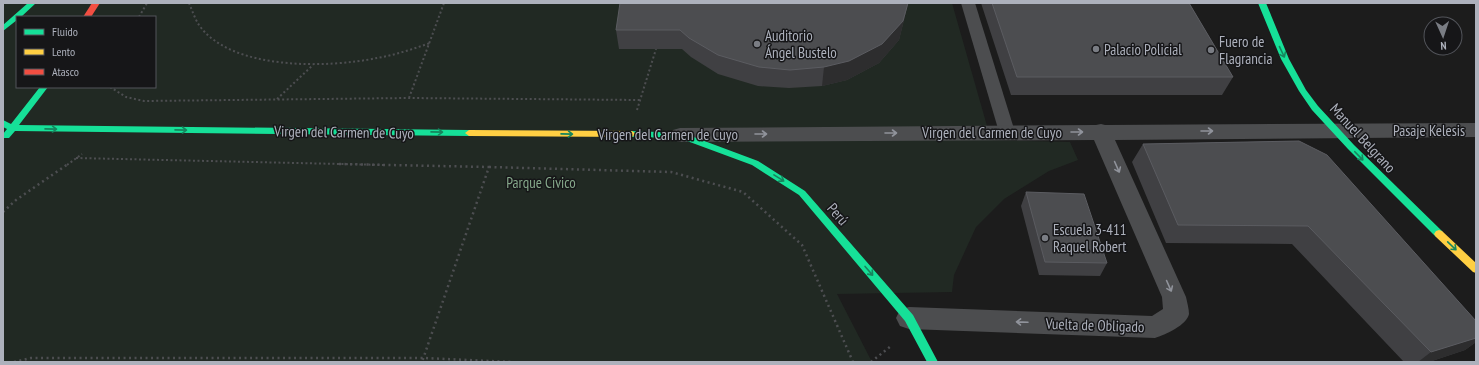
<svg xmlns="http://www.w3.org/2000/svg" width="1479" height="365" viewBox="0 0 1479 365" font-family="'PT Sans Narrow',sans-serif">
  <rect width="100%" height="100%" fill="#1c1c1c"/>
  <path fill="#212923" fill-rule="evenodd" d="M3,3H952L991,140L1070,142L1078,160L1049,171L1004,199L976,227L954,275L952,292L837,294L872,362H3ZM17,17H155V87H17Z"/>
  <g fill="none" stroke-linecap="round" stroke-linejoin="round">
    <path stroke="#4d4e51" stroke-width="2" stroke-dasharray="2 2.5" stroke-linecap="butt" d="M189,3C192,10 195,19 199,25C231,71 329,68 377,58C395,55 413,49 430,43
      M139,17L147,3
      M110,87L126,97L144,101L409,98L640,100
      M409,98L444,3
      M277,99L313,65
      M637,110L656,49
      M76,158L385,165
      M67,165L82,154"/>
    <path stroke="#4d4e51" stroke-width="2.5" stroke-dasharray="2 3.5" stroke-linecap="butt" d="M339,164L489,167L422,362
      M489,167L671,172L743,192L802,245L853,362
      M3,212L16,200L68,164
      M14,362L31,358H424L513,362
      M871,362L891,346"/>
    <path fill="#4c4d4f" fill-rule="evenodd" d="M961,3H975L1015,132L1013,136L1007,138L1001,136L999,132Z"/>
    <path fill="#4c4d4f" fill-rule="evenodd" d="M1476,123V137L1115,140L1186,297C1187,302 1189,309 1189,314C1187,325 1165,335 1155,338L909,329L900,326L896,318L900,310L909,307L1152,316L1163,309L1162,297L1094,140L680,142L673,140L670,135L673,130L680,128L1096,125L1101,124L1105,125Z"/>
    <path fill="#16e098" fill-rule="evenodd" d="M28,3H36L21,17H17V20L3,31V25Z
      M1258,3H1266L1289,59L1306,90L1318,106L1354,145L1442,231L1444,234L1442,237H1436L1348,149L1312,110L1299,91L1281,59Z
      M40,87H48L19,125L469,130L473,133L469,136L15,131L9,138H3V134L7,129L3,127V120L11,124Z
      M632,131L683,133L758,161L805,191L913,315L938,362H927L905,321L799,195L752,165L679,138L632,137L628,134Z"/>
    <path fill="#ffcf43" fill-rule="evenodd" d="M469,130L632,131L636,134L632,137L469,136L465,133Z
      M1439,230L1442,231L1476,263V273L1473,272L1436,237L1434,234L1436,231Z"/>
    <path fill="#f24e42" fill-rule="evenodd" d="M92,3H100L91,17H83Z"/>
  </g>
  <path fill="#404043" d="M908,3L904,20L899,40L879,63L847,80L822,86L789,88L758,86L718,74L691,57L682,49H619L616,30Z
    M981,3H1189L1233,77L1222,95H1011Z
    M1299,141L1476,321V342L1465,350L1429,362H1404L1292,244L1166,243L1132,162L1143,144Z
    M1026,192L1107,263L1100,276L1039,275L1021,206Z"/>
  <path fill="#2d2d2e" d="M908,3L904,20L899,40L879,63L847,80L822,86L824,67Z
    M1476,338V342L1465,350L1429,362H1418L1431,352Z"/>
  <path fill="#4c4d50" stroke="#5b5c61" d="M620,3H908L903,21L882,44L849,61L824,67L790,70L759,67L718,55L689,38L680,30H616Z
    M992,3H1189L1233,77H1017Z
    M1299,141L1327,155L1476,321V338L1431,352L1308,226L1178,225L1143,144Z
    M1026,192L1084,194L1107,263L1045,262Z"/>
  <defs><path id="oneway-shaft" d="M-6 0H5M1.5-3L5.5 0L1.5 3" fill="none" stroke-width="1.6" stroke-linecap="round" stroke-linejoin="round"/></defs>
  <g stroke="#16855e">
    <use href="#oneway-shaft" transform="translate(1282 52) rotate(65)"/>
    <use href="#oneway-shaft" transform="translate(51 129) rotate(1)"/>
    <use href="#oneway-shaft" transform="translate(181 130) rotate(1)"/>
    <use href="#oneway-shaft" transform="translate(437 132) rotate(1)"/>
    <use href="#oneway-shaft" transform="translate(567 134) rotate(1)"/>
    <use href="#oneway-shaft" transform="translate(1359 156) rotate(46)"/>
    <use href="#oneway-shaft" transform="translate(779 178) rotate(32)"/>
    <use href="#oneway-shaft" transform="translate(1452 246) rotate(44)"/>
    <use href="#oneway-shaft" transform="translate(869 271) rotate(49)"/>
  </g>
  <g stroke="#90939b">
    <use href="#oneway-shaft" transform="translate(1207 131)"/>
    <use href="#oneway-shaft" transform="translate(1077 132)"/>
    <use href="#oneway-shaft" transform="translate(891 133)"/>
    <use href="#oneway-shaft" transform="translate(761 134)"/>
    <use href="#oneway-shaft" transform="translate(1117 167) rotate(66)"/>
    <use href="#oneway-shaft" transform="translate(1169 286) rotate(66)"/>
    <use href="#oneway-shaft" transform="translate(1022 322) rotate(-178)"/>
  </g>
  <g fill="#7a7d84" stroke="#161618" stroke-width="1.5">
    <circle cx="757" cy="44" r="4"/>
    <circle cx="1096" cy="49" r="4"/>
    <circle cx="1211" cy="50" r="4"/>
    <circle cx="1045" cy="238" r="4"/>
  </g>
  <g text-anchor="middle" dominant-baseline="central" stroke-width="3" stroke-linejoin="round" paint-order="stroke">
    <g font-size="15" fill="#adb1bc" stroke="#161618" text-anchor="start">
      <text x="765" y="35">Auditorio<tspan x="765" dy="17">Ángel Bustelo</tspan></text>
      <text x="1219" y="41">Fuero de<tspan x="1219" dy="17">Flagrancia</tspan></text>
      <text x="1104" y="49">Palacio Policial</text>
      <text x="1053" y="229">Escuela 3-411<tspan x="1053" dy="17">Raquel Robert</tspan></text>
    </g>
    <g font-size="15" fill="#adb1bc" stroke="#161618">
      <text x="1429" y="130">Pasaje Kelesis</text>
      <text transform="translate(344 132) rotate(1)">Virgen del Carmen de Cuyo</text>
      <text x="992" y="132">Virgen del Carmen de Cuyo</text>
      <text x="668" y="134">Virgen del Carmen de Cuyo</text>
      <text transform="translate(1363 138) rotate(47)">Manuel Belgrano</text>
      <text transform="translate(838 214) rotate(49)">Perú</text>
      <text transform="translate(1095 325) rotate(2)">Vuelta de Obligado</text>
    </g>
    <g font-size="15" fill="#85a78a" stroke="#161618">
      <text x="541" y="182">Parque Cívico</text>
    </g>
  </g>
  <rect width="1479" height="365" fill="none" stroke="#adb1bc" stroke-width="8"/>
  <rect x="16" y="16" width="140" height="72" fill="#161618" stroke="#52545a"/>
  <rect x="24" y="29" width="20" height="6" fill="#16e098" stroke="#52545a"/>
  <text x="52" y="36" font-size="12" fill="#adb1bc">Fluido</text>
  <rect x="24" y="49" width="20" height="6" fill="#ffcf43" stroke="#52545a"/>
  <text x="52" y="56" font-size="12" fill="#adb1bc">Lento</text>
  <rect x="24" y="69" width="20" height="6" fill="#f24e42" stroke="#52545a"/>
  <text x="52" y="76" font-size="12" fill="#adb1bc">Atasco</text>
  <g transform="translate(1443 36) rotate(177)"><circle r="19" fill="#161618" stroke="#52545a"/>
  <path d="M0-3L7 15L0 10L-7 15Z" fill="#7a7d84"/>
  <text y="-6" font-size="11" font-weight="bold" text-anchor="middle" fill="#adb1bc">N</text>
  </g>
</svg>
